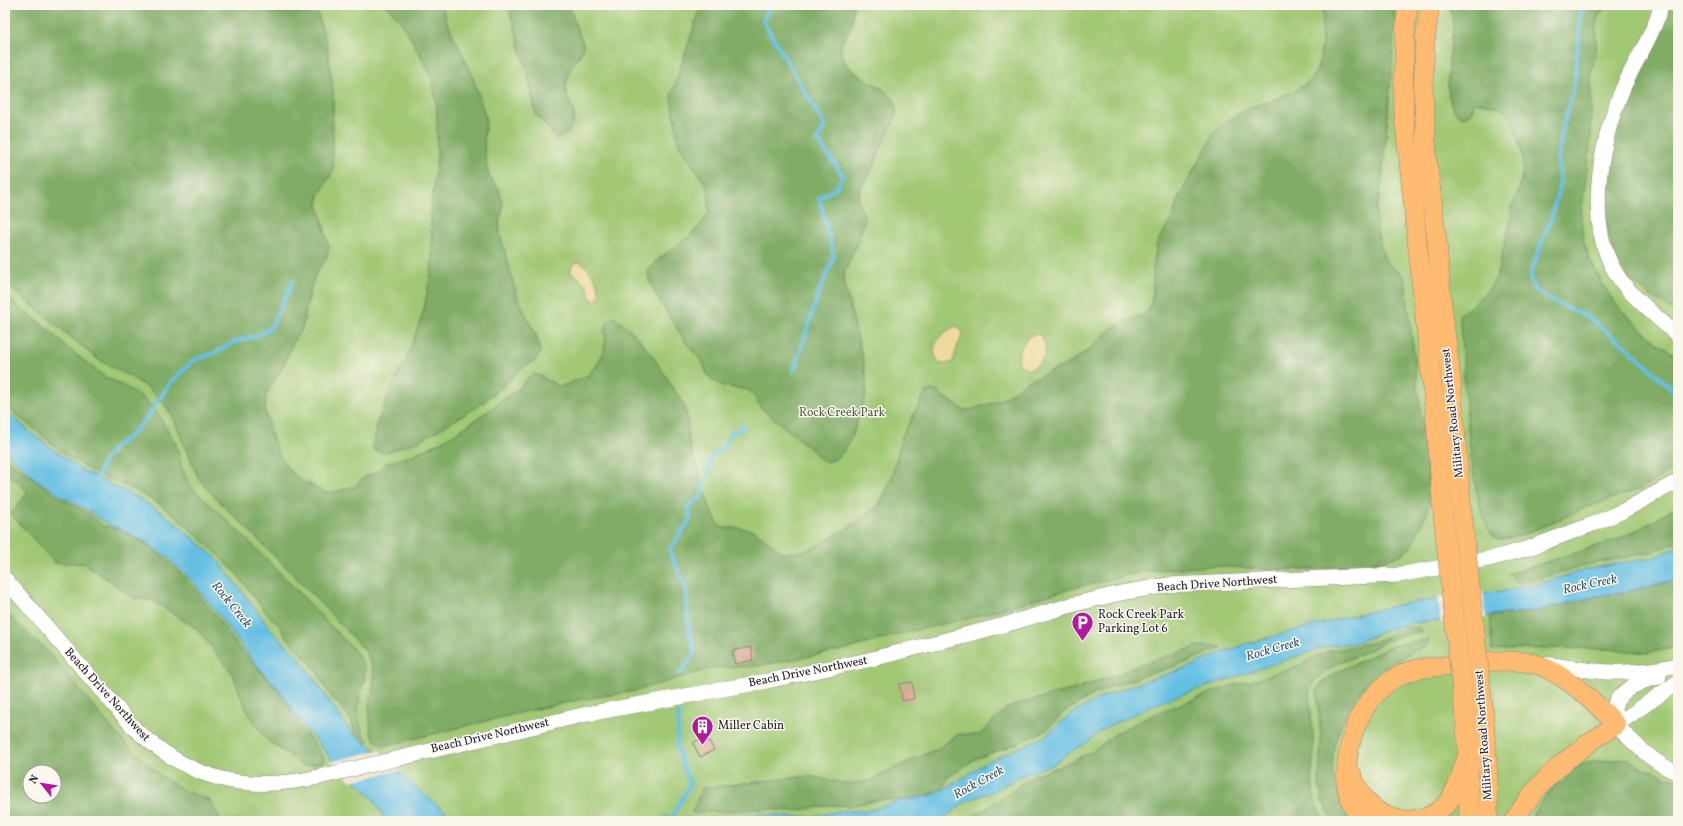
<svg xmlns="http://www.w3.org/2000/svg" width="1683" height="826" viewBox="0 0 1683 826" font-family="Vollkorn,serif">
  <rect width="100%" height="100%" fill="#fbf7ec"/>
  <filter id="ink" filterUnits="userSpaceOnUse"><feTurbulence type="fractalNoise" baseFrequency=".025" numOctaves="2"/><feDisplacementMap in="SourceGraphic" scale="8" xChannelSelector="R" yChannelSelector="G"/><feConvolveMatrix kernelMatrix="1 2 1 2 8 2 1 2 1" color-interpolation-filters="sRGB"/></filter>
  <filter id="wash" filterUnits="userSpaceOnUse"><feTurbulence type="fractalNoise" baseFrequency=".012" numOctaves="4" result="noise"/><feDisplacementMap in="SourceGraphic" scale="16" xChannelSelector="R" yChannelSelector="G"/><feGaussianBlur stdDeviation="0.9" result="paint"/><feColorMatrix in="noise" values="0 0 0 0 0 0 0 0 0 0 0 0 0 0 0 0 0 1.4 0 .05"/><feComposite in="paint" operator="in"/></filter>
  <g filter="url(#wash)">
    <rect width="100%" height="100%" fill="#f4e4ca"/>
    <path fill="#a1c874" stroke="#627558" fill-rule="evenodd" d="M5,5H1678V821H5ZM30,772H54V796H30Z"/>
    <path fill="#80ac66" stroke="#516750" fill-rule="evenodd" d="M5,5H315L327,45L333,90V171L319,195L318,203L329,248L326,259L317,271L311,286L302,329L296,337L284,364L266,395L265,409L270,431L278,453L286,466L296,477L326,493L334,492L356,486L363,478L377,471L386,463L410,456L439,443L461,430L502,401L519,388L531,375L535,374L539,375L560,387L585,377L596,367L603,354L606,339L604,332L608,321L613,317C640,333 656,361 672,386C676,393 682,400 684,407C689,419 687,431 689,443C692,456 698,466 701,478C705,492 711,519 722,528H741L755,531L783,553L802,552L815,547L858,522L880,504L892,478L902,436L926,392L931,390L936,391L964,410H970L992,403L1006,397L1026,382L1072,362L1092,347L1110,329L1123,322L1144,315L1149,310L1153,294V268L1157,243L1171,220L1180,195L1214,134C1221,125 1230,118 1240,113C1261,101 1305,95 1316,71C1325,52 1320,26 1324,5H1395L1392,65L1382,183L1376,211L1377,233L1386,263L1402,274L1405,279L1430,494L1427,513L1411,547L1402,554L1390,559L1357,565L1316,569H1265L1212,566L1145,571L1070,589L970,618L903,633L848,649L758,666L712,668L635,691L578,700L523,712L384,746L375,740L371,732L369,706L374,680V672L365,650L287,568L205,487L198,477L173,417L163,402L149,389L131,377L99,360L5,283Z
      M386,5H442L446,20L471,72L486,118L484,142L487,168L489,176L499,190L503,206L499,224L500,234L517,296L538,340L540,354L536,360L520,369L506,384L480,405L421,440L407,445L385,453L374,450L372,446L377,429L376,426L387,398L410,350L423,313L432,267L431,206L437,158V109L433,83L429,71L407,32L400,20Z
      M508,5H570C572,14 574,23 578,32C579,35 582,39 583,43C584,56 571,63 568,75C567,81 565,88 567,94C568,100 573,107 574,114C575,124 567,139 556,138L536,114L527,72Z
      M703,5H853C853,12 853,20 851,26C848,35 840,41 841,51C844,80 892,82 896,107C898,120 887,133 883,144C878,153 876,163 871,172C867,180 860,187 858,196C855,206 866,212 864,221C860,242 849,258 843,278L863,360L866,377V394L852,437L844,451L834,460L825,462L822,461L813,451L761,408L752,393L748,390L723,386L711,379L707,374L703,363L687,344L660,302L649,280L648,271L654,263L693,233L703,222L709,212L708,187L679,145L671,97L695,23Z
      M1450,5H1607L1597,18L1596,50L1591,74V138L1581,214L1583,240L1588,255L1598,276L1612,299L1624,313L1657,343L1672,352L1678,359V466L1640,489L1588,507L1520,536L1498,540C1466,523 1465,354 1459,315L1470,307L1489,289L1496,278L1510,223L1511,208L1520,187L1523,170L1522,153L1512,118L1508,113L1499,107L1477,102L1474,104L1472,112L1464,117C1436,110 1453,45 1453,24C1452,18 1451,11 1450,5Z
      M1668,5H1678V315C1661,300 1639,292 1626,274C1594,230 1603,164 1619,116C1623,104 1629,92 1635,80C1646,55 1657,30 1668,5Z
      M5,295L24,312L42,324L69,349L102,375L135,392L154,408L175,442L183,471L190,486C234,526 277,568 318,613C332,628 349,642 361,660C370,675 361,686 359,701C357,714 360,731 368,742L367,744L357,741L350,717L330,695L315,668L285,635L279,625L266,612L236,573L210,547L178,518L159,504L135,490L95,473L70,458L14,413L5,403Z
      M5,456L11,462L58,497L90,514L103,526L118,529L145,543L167,560L194,587L237,645L281,694L297,721L324,758L323,762L303,766L266,739L247,711L232,673L196,628L153,601L134,598L84,563H55L11,514L28,492L5,471Z
      M1678,506V542L1651,552L1581,566L1519,585L1508,574L1616,540L1647,525Z
      M1678,579V647L1647,653L1608,649L1563,648L1492,650L1490,616L1538,611L1597,596L1630,591Z
      M5,612L49,653L114,731L134,752L162,777L185,791L209,800L222,821H5ZM30,772H54V796H30Z
      M1410,627L1418,628L1423,632L1405,635L1387,640L1367,651L1333,666L1314,680L1309,693C1310,708 1312,722 1313,736C1315,768 1306,793 1324,821H965L1006,796L1033,775L1054,769L1090,753L1117,733L1149,716L1227,687L1258,679L1300,665L1316,656L1328,651L1375,642L1389,635Z
      M1428,640V645C1405,655 1379,667 1362,688C1358,693 1355,700 1351,706C1327,747 1327,780 1350,821H1334L1322,801L1319,783L1321,737L1317,692L1321,683L1335,673L1395,645Z
      M1199,646L1222,647L1187,662L1115,685L1094,694L1061,714L1047,730L1016,744L975,759L947,778L943,790L914,800H878L849,806L833,805L793,811L766,809L692,813L702,788L809,776L848,784L869,781L904,763L936,750L958,734L979,735L1008,707L1071,690L1119,674L1130,668Z
      M1628,759L1639,766L1678,781V821H1529C1538,807 1559,776 1573,768C1588,760 1612,760 1628,759Z"/>
    <path fill="#eeda9e" stroke="#887e6c" d="M580,262C591,270 599,282 600,296L596,300L591,299C589,295 589,293 588,289C585,282 578,276 571,273V268L574,263Z
      M956,326L962,330L963,335L957,347L953,362L946,364H940C926,348 940,333 956,326Z
      M1034,334L1040,335C1051,350 1044,364 1028,370C1025,368 1022,366 1020,364C1014,355 1025,337 1034,334Z"/>
    <path fill="#65bfe3" stroke="#44708f" d="M5,410L32,434L80,469L142,500L172,520L217,559L275,635L298,656L350,731L376,751L421,792L448,814L464,821H386L373,798L333,761L299,720L281,692L259,668L193,582L168,558L146,542L119,528L107,524L91,512L61,496L34,478L5,451Z
      M1678,547V579L1630,591L1597,596L1538,611L1412,623L1387,630L1355,643L1327,646L1163,701L1106,727L1081,747H1078L1050,766L1022,775L994,791L966,801L941,821H649L667,817L700,819L764,814L791,817H810L842,811L872,810L901,801L933,795L962,779L986,762L1046,736L1070,715L1098,699L1130,686L1187,668L1216,655L1249,643L1346,617L1408,603L1503,591L1535,585L1588,569L1655,557Z"/>
    <path fill="#f4e4ca" d="M1483,591L1486,618L1441,623L1438,597Z
      M379,750L401,770L351,781L331,762Z"/>
    <g fill="none" stroke-linecap="round" stroke-linejoin="round">
      <path stroke="#65bfe3" stroke-width="4" d="M771,5L763,21L825,126L817,140L843,175L836,188L819,198L834,256L819,292L794,371
        M1582,5L1574,87L1562,130L1558,158L1560,184L1551,219L1531,271V282L1536,291L1548,299L1588,317L1629,349L1678,395
        M96,483L103,462L116,445L129,437L148,416L170,383L194,360L215,353L234,342L259,335L271,327L293,281
        M680,673L695,653L688,625L686,589L669,550L690,520L688,506L700,499L712,455L722,450L732,432L741,430L742,425
        M669,821L690,785L677,748L679,713"/>
    </g>
    <g id="blocks">
      <path fill="#d8a890" d="M751,647L753,660L735,664L732,651Z
        M912,682L914,699L902,701L899,684Z
        M704,737L707,742L709,741L714,750L700,757L693,743Z"/>
    </g>
  </g>
  <g filter="url(#ink)">
    <use href="#blocks" fill-opacity="0" stroke="#8b8382" stroke-width="1"/>
    <g fill="none" stroke-linecap="round" stroke-linejoin="round">
      <defs>
        <path id="minor" d="M1661,5C1654,34 1635,61 1623,88C1600,143 1582,228 1621,281C1637,302 1659,318 1678,336
          M5,579L135,729C192,781 244,793 319,777L587,714L767,681L868,660L1004,625L1075,604L1121,593L1168,585L1398,575L1493,558L1529,548L1593,524L1623,511L1678,481
          M1540,664C1559,665 1577,669 1595,671C1623,674 1651,671 1678,665
          M1616,725C1616,720 1614,714 1614,709C1616,690 1644,680 1659,677
          M1616,725C1635,744 1653,763 1678,773
          M1616,725L1678,682"/>
        <path id="major" d="M1408,5C1403,42 1403,78 1404,115L1436,423L1443,515
          M1430,5L1425,42L1423,91L1427,158L1437,242L1442,306L1451,379L1462,512
          M1484,716L1488,776V821
          M1465,718L1468,753L1469,821
          M1351,773C1355,784 1361,796 1370,805C1392,826 1429,825 1449,801C1459,787 1463,769 1468,753
          M1362,821C1345,797 1343,779 1349,750C1355,714 1378,680 1414,670C1431,666 1448,666 1465,664C1485,661 1516,659 1535,664C1560,671 1600,705 1616,725C1575,751 1539,778 1514,821"/>
      </defs>
      <use href="#minor" stroke="#8b8382" stroke-width="16"/>
      <use href="#major" stroke="#8b8382" stroke-width="20"/>
      <use href="#minor" stroke="#fff" stroke-width="15"/>
      <use href="#major" stroke="#febb71" stroke-width="19"/>
      <defs>
        <path id="major-bridge" d="M1462,512L1484,716
          M1443,515L1465,718"/>
      </defs>
      <use href="#major-bridge" stroke="#8b8382" stroke-width="20" stroke-linecap="butt"/>
      <use href="#major-bridge" stroke="#febb71" stroke-width="19"/>
    </g>
  </g>
  <defs>
    <symbol id="parking-pin" viewBox="-11 -11 22 30"><path d="M0 17L-7.5 6A9.5 9.5 0 1 1 7.5 6Z" fill="#b5179e" stroke="#fbf7ec"/><path d="M-3.5-5.5H1a3.5 3.5 0 0 1 0 7H-1V5.5H-3.5ZM-1-3.4V-.6H.8a1.4 1.4 0 0 0 0-2.8Z" fill="#fff"/></symbol>
    <symbol id="building-pin" viewBox="-11 -11 22 30"><path d="M0 17L-7.5 6A9.5 9.5 0 1 1 7.5 6Z" fill="#b5179e" stroke="#fbf7ec"/><path d="M-4-6H4V6H1V3H-1V6H-4ZM-2.5-4.3h1.7v1.8h-1.7ZM.8-4.3h1.7v1.8H.8ZM-2.5-1h1.7V.8h-1.7ZM.8-1h1.7V.8H.8Z" fill="#fff"/></symbol>
  </defs>
  <g fill-rule="evenodd">
    <use href="#parking-pin" x="1070" y="610" width="25" height="34"/>
    <use href="#building-pin" x="690" y="714" width="25" height="34"/>
  </g>
  <g text-anchor="middle" dominant-baseline="central" stroke-width="3" stroke-linejoin="round" paint-order="stroke">
    <g font-size="12" fill="#4e5c4f" stroke="#fbf7ec">
      <text x="842" y="413">Rock Creek Park</text>
    </g>
    <g font-size="12" fill="#22223b" stroke="#fbf7ec">
      <text transform="translate(1453 413) rotate(-96)">Military Road Northwest</text>
      <text transform="translate(1217 584) rotate(-4)">Beach Drive Northwest</text>
      <text transform="translate(808 672) rotate(-11)">Beach Drive Northwest</text>
      <text transform="translate(107 695) rotate(48)">Beach Drive Northwest</text>
      <text transform="translate(1484 735) rotate(-94)">Military Road Northwest</text>
      <text transform="translate(490 736) rotate(-13)">Beach Drive Northwest</text>
    </g>
    <g font-size="12" fill="#22223b" stroke="#fbf7ec" text-anchor="start">
      <text x="1098" y="615">Rock Creek Park<tspan x="1098" dy="14">Parking Lot 6</tspan></text>
      <text x="718" y="726">Miller Cabin</text>
    </g>
    <g font-size="13" font-style="italic" fill="#395976" stroke="#fbf7ec">
      <text transform="translate(1590 585) rotate(-12)">Rock Creek</text>
      <text transform="translate(231 605) rotate(51)">Rock Creek</text>
      <text transform="translate(1273 650) rotate(-16)">Rock Creek</text>
      <text transform="translate(979 783) rotate(-29)">Rock Creek</text>
    </g>
  </g>
  <rect width="1683" height="826" fill="none" stroke="#fbf7ec" stroke-width="20"/>
  <g transform="translate(42 784) rotate(300)"><circle r="19" fill="#fbf7ec" stroke="#a4a2a5"/>
  <path d="M0-3L7 15L0 10L-7 15Z" fill="#b5179e"/>
  <text y="-6" font-size="11" font-weight="bold" text-anchor="middle" fill="#22223b">N</text>
  </g>
</svg>
